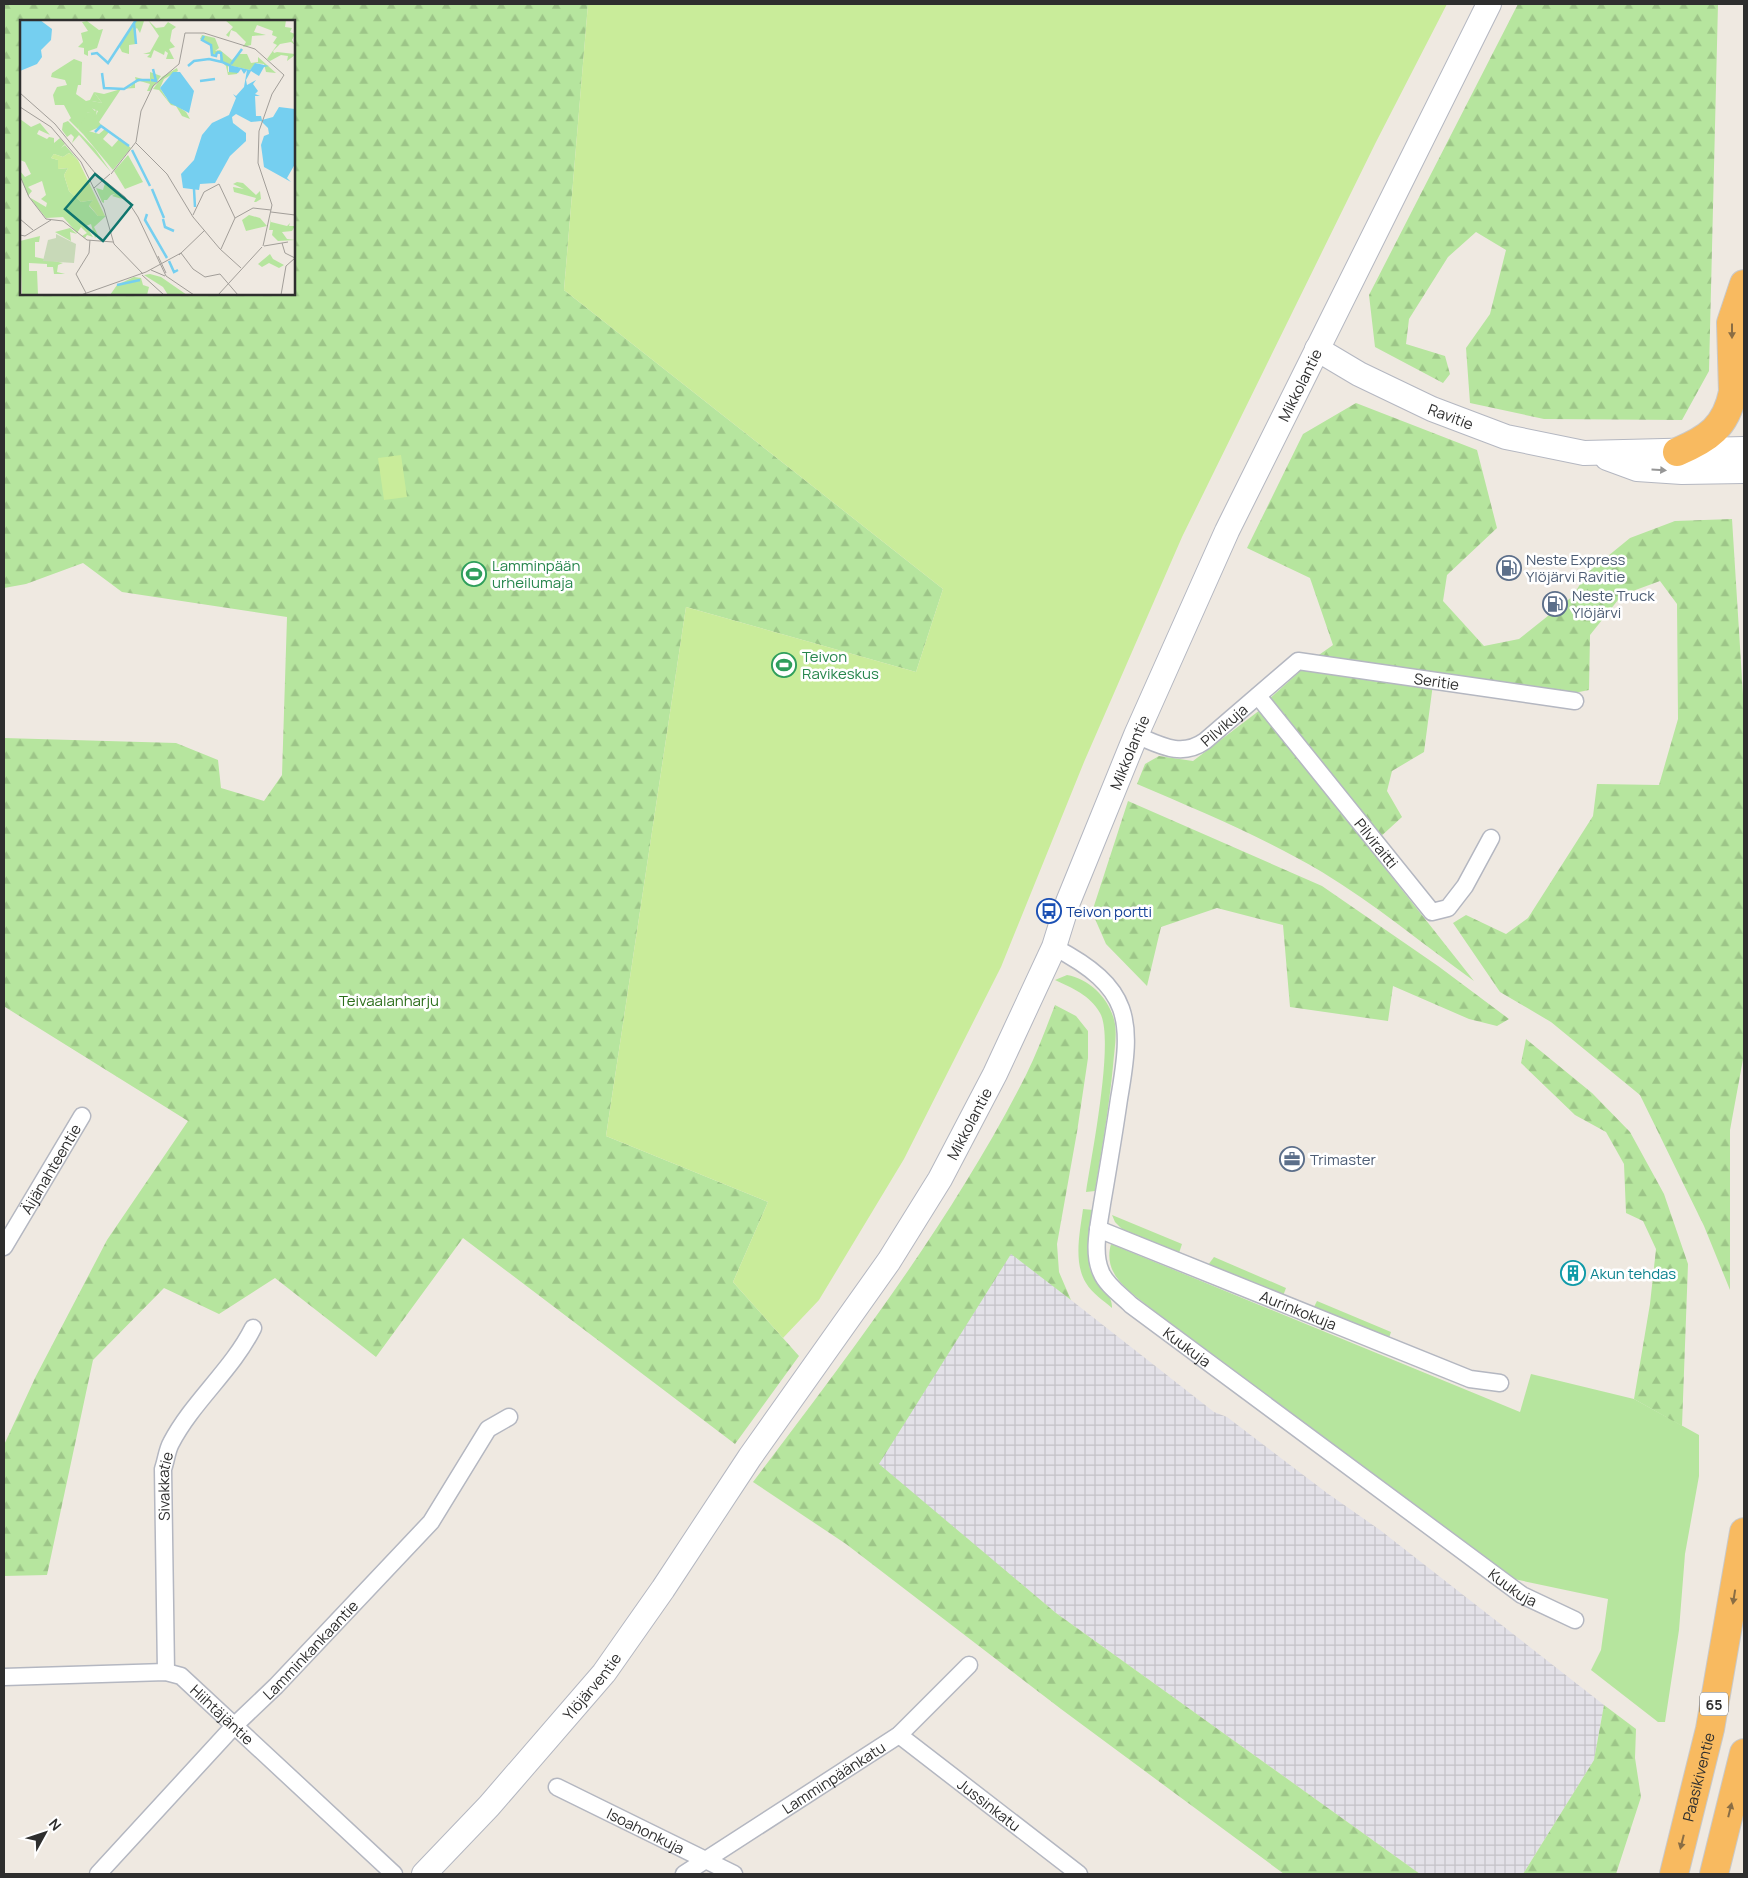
<svg xmlns="http://www.w3.org/2000/svg" width="1748" height="1878" viewBox="0 0 1748 1878" font-family="Manrope,sans-serif">
  <defs>
    <pattern id="industrial-grid" width="8" height="8" patternUnits="userSpaceOnUse" patternTransform="scale(1.25)"><rect width="8" height="8" fill="#e3e1e8"/><path d="M0 4h8M4 0v8" fill="none" stroke="#c3c1c7"/></pattern>
    <pattern id="forest-firs" width="22" height="20" patternUnits="userSpaceOnUse" patternTransform="scale(1.25)"><rect width="22" height="20" fill="#b6e59e"/><path d="M5 1l3.5 6h-7zM16 11l3.5 6h-7z" fill="#9dc588"/></pattern>
  </defs>
  <rect width="100%" height="100%" fill="#efe9e1"/>
  <path fill="url(#industrial-grid)" d="M1011,1253L1214,1412L1227,1417L1327,1493L1380,1530L1604,1705L1594,1760L1523,1874H1420L1056,1613L878,1464Z"/>
  <path fill="#b6e59e" d="M1067,975C1090,979 1111,1000 1115,1024C1117,1037 1114,1052 1113,1066C1109,1108 1102,1149 1095,1191L1086,1192C1091,1158 1115,1039 1100,1013C1090,995 1072,988 1055,980Z
    M1083,1209L1093,1210C1091,1229 1086,1250 1090,1269C1094,1284 1113,1292 1112,1308C1104,1301 1092,1293 1086,1283C1073,1262 1080,1232 1083,1209Z
    M1112,1215L1182,1244L1179,1253L1122,1229L1115,1222Z
    M1111,1244L1520,1412L1531,1374L1634,1399L1699,1435V1476L1685,1554L1679,1630L1665,1722H1658L1591,1670L1601,1650L1608,1599L1514,1579L1153,1310C1131,1292 1102,1276 1111,1244Z
    M1214,1257L1286,1288L1283,1296L1208,1265Z
    M1317,1301L1391,1332L1388,1341L1313,1309Z"/>
  <path fill="url(#forest-firs)" fill-rule="evenodd" d="M4,4H588L564,290L943,589L916,672L686,607L606,1136L768,1202L733,1282L799,1356L735,1444L463,1238L376,1357L275,1278L219,1314L164,1288L93,1360L47,1575L4,1576V1445L36,1376L107,1240L188,1121L5,1007L4,1008V738L176,743L218,760L221,788L264,801L282,775L287,617L122,592L83,563L26,584L4,588ZM21,21H294V294H21Z
    M1518,4H1718L1709,371L1682,420L1544,419L1470,403L1466,348L1490,314L1506,250L1476,232L1448,257L1409,319L1406,344L1445,356L1450,374L1443,383L1375,347L1369,295Z
    M1356,403L1477,450L1497,528L1447,575L1443,601L1484,646L1519,639L1573,596L1586,574L1630,538L1675,521L1732,519L1744,711V1054L1730,1130V1290L1704,1226L1640,1095L1551,1022L1500,992L1453,923L1466,915L1506,934L1528,918L1593,816L1597,784L1659,785L1678,719L1677,604L1660,581L1622,595L1590,635L1589,690L1564,695L1316,657L1333,645L1310,578L1247,548L1303,434Z
    M1306,666L1433,684L1424,752L1392,771L1387,791L1402,817L1378,839L1267,701Z
    M1260,710L1474,981C1424,945 1375,904 1322,872C1263,837 1200,811 1137,784L1145,764L1159,756L1193,761Z
    M1128,801L1322,886L1438,966L1509,1019L1497,1026L1469,1019L1393,986L1388,1021L1290,1007L1283,925L1217,908L1161,927L1147,986L1106,944L1092,912Z
    M1055,1005L1076,1016L1088,1031V1058L1077,1132L1057,1244L1059,1272L1071,1300L1011,1254L879,1464L1056,1613L1420,1874H1284L1061,1709L846,1544L753,1482C851,1352 952,1221 1026,1075C1037,1053 1046,1028 1055,1005Z
    M1526,1039L1592,1093L1630,1132L1664,1194L1688,1264L1682,1426L1634,1399L1650,1304L1656,1249L1643,1221L1626,1213L1624,1164L1606,1132L1575,1115L1521,1063Z
    M1604,1705L1636,1729L1635,1758L1641,1797L1616,1874H1523L1594,1760Z"/>
  <path fill="#c9ec9a" d="M588,4H1447L1376,142L1182,537L1084,762L1001,967L904,1159L819,1300L783,1338L733,1282L768,1202L606,1136L686,607L916,672L943,589L564,290Z
    M401,455L407,497L384,500L378,458Z"/>
  <g fill="none" stroke-linecap="round" stroke-linejoin="round">
    <defs>
      <g id="minor">
        <path id="s1" d="M1258,696L1432,912L1448,908L1465,886L1491,838"/>
        <path id="s2" d="M1136,735C1160,745 1181,758 1205,741L1298,661L1575,701"/>
        <path id="s3" d="M1054,947C1132,988 1133,1019 1119,1099C1114,1134 1108,1169 1102,1204C1099,1225 1092,1252 1101,1272C1106,1285 1121,1295 1131,1305L1522,1595L1575,1620"/>
        <path id="s4" d="M1098,1229L1470,1379L1500,1383"/>
        <path id="s5" d="M4,1247L82,1116"/>
        <path id="s6" d="M166,1672L163,1469C166,1461 167,1450 171,1443C193,1401 232,1370 253,1328"/>
        <path id="s7" d="M4,1677L166,1672L181,1676L394,1874"/>
        <path id="s8" d="M899,1735L1079,1874"/>
        <path id="s9" d="M557,1787L734,1874"/>
        <path id="s10" d="M98,1874L234,1726L276,1686L431,1522L488,1429L509,1417"/>
        <path id="s11" d="M684,1874L899,1735L969,1665"/>
      </g>
      <g id="secondary">
        <path id="s12" d="M1317,349L1359,374L1432,409L1506,437L1584,453L1744,449"/>
        <path d="M1607,458L1637,469L1682,472L1744,471"/>
        <path id="s13" d="M424,1874L489,1806L604,1673L663,1589L750,1457L889,1261L940,1179L995,1074L1054,947L1068,902L1136,735L1227,531L1489,4"/>
      </g>
      <g id="trunk">
        <path d="M1677,452C1708,439 1726,427 1733,392L1731,323L1744,284"/>
        <path id="s14" d="M1674,1874L1710,1729L1744,1532"/>
        <path d="M1714,1874L1744,1753"/>
      </g>
    </defs>
    <use href="#minor" stroke="#b4b7c1" stroke-width="19"/>
    <use href="#secondary" stroke="#b4b7c1" stroke-width="26"/>
    <use href="#trunk" stroke="#c9c9c9" stroke-width="30"/>
    <use href="#minor" stroke="#fff" stroke-width="16"/>
    <use href="#secondary" stroke="#fff" stroke-width="24"/>
    <use href="#trunk" stroke="#f8ba60" stroke-width="28"/>
  </g>
  <defs><path id="oneway-solid" d="M-6-.8H1V-3.2L6.5 0L1 3.2V.8H-6Z" transform="scale(1.25)"/></defs>
  <g fill="#896d44">
    <use href="#oneway-solid" transform="translate(1732 331) rotate(90)"/>
    <use href="#oneway-solid" transform="translate(1734 1597) rotate(99)"/>
    <use href="#oneway-solid" transform="translate(1730 1810) rotate(-76)"/>
    <use href="#oneway-solid" transform="translate(1682 1842) rotate(104)"/>
  </g>
  <use fill="#969696" href="#oneway-solid" transform="translate(1659 470) rotate(4)"/>
  <defs>
    <symbol id="fuel-ring" viewBox="-11 -11 22 22"><circle r="9.5" fill="#fff" stroke="#5c6f8a" stroke-width="1.5"/><path d="M-5.5-6h7V0h2V4h1.3V-2.5L3-4.5l.8-.8L6-3V5H2.5V1h-1V6h-7ZM-4.2-4.7v3.2H.2V-4.7Z" fill="#5c6f8a"/></symbol>
    <symbol id="stadium-ring" viewBox="-11 -11 22 22"><circle r="9.5" fill="#fff" stroke="#2e9e5b" stroke-width="1.5"/><path d="M0-5a6.5 5 0 1 0 0 10a6.5 5 0 1 0 0-10ZM-3.5-1.8h7v3.6h-7Z" fill="#2e9e5b"/></symbol>
    <symbol id="bus-ring" viewBox="-11 -11 22 22"><circle r="9.5" fill="#fff" stroke="#1a4fb4" stroke-width="1.5"/><path d="M-5-6H5V4H4V6H2V4H-2V6H-4V4H-5ZM-3.5-4V0h7V-4ZM-3.5 1.2v1.5H-2V1.2ZM2 1.2v1.5H3.5V1.2Z" fill="#1a4fb4"/></symbol>
    <symbol id="office-ring" viewBox="-11 -11 22 22"><circle r="9.5" fill="#fff" stroke="#5c6f8a" stroke-width="1.5"/><path d="M-6-3h4V-5.5h4V-3h4V5H-6ZM-1-4.5V-3h2v-1.5ZM-6 0V1H6V0Z" fill="#5c6f8a"/></symbol>
    <symbol id="building-ring" viewBox="-11 -11 22 22"><circle r="9.5" fill="#fff" stroke="#0f9aa8" stroke-width="1.5"/><path d="M-4-6H4V6H1V3H-1V6H-4ZM-2.5-4.3h1.7v1.8h-1.7ZM.8-4.3h1.7v1.8H.8ZM-2.5-1h1.7V.8h-1.7ZM.8-1h1.7V.8H.8Z" fill="#0f9aa8"/></symbol>
  </defs>
  <g fill-rule="evenodd">
    <use href="#fuel-ring" x="1495" y="554" width="28" height="28"/>
    <use href="#stadium-ring" x="460" y="560" width="28" height="28"/>
    <use href="#fuel-ring" x="1541" y="590" width="28" height="28"/>
    <use href="#stadium-ring" x="770" y="651" width="28" height="28"/>
    <use href="#bus-ring" x="1035" y="897" width="28" height="28"/>
    <use href="#office-ring" x="1278" y="1145" width="28" height="28"/>
    <use href="#building-ring" x="1559" y="1259" width="28" height="28"/>
  </g>
  <g text-anchor="middle" dominant-baseline="central" stroke-width="5" stroke-linejoin="round" paint-order="stroke">
    <rect fill="#fff" stroke="#6d6d6d" stroke-width="1" x="1700" y="1692.5" width="28" height="23" rx="4"/>
    <g font-size="14" font-weight="bold" fill="#2e2e2e">
      <text x="1714" y="1704">65</text>
    </g>
    <g font-size="15" fill="#2e2e2e" stroke="#fff">
      <text stroke="none"><textPath href="#s13" startOffset="1740">Mikkolantie</textPath></text>
      <text stroke="none"><textPath href="#s12" startOffset="150">Ravitie</textPath></text>
      <text stroke="none"><textPath href="#s2" startOffset="336">Seritie</textPath></text>
      <text stroke="none"><textPath href="#s2" startOffset="98">Pilvikuja</textPath></text>
      <text stroke="none"><textPath href="#s13" startOffset="1335">Mikkolantie</textPath></text>
      <text stroke="none"><textPath href="#s1" startOffset="189">Pilviraitti</textPath></text>
      <text stroke="none"><textPath href="#s13" startOffset="930">Mikkolantie</textPath></text>
      <text stroke="none"><textPath href="#s5" startOffset="91">Äijänahteentie</textPath></text>
      <text stroke="none"><textPath href="#s4" startOffset="216">Aurinkokuja</textPath></text>
      <text stroke="none"><textPath href="#s3" startOffset="475">Kuukuja</textPath></text>
      <text stroke="none"><textPath href="#s6" startOffset="186">Sivakkatie</textPath></text>
      <text stroke="none"><textPath href="#s3" startOffset="880">Kuukuja</textPath></text>
      <text stroke="none"><textPath href="#s10" startOffset="309">Lamminkankaantie</textPath></text>
      <text stroke="none"><textPath href="#s13" startOffset="252">Ylöjärventie</textPath></text>
      <text stroke="none"><textPath href="#s7" startOffset="234">Hiihtäjäntie</textPath></text>
      <text stroke="none"><textPath href="#s11" startOffset="178">Lamminpäänkatu</textPath></text>
      <text stroke="none"><textPath href="#s14" startOffset="100">Paasikiventie</textPath></text>
      <text stroke="none"><textPath href="#s8" startOffset="114">Jussinkatu</textPath></text>
      <text stroke="none"><textPath href="#s9" startOffset="99">Isoahonkuja</textPath></text>
    </g>
    <g font-size="15" fill="#4e5e75" stroke="#fff" text-anchor="start">
      <text x="1526" y="559">Neste Express<tspan x="1526" dy="17">Ylöjärvi Ravitie</tspan></text>
      <text x="1572" y="595">Neste Truck<tspan x="1572" dy="17">Ylöjärvi</tspan></text>
      <text x="1310" y="1159">Trimaster</text>
    </g>
    <g font-size="15" fill="#27864d" stroke="#fff" text-anchor="start">
      <text x="492" y="565">Lamminpään<tspan x="492" dy="17">urheilumaja</tspan></text>
      <text x="802" y="656">Teivon<tspan x="802" dy="17">Ravikeskus</tspan></text>
    </g>
    <g font-size="15" fill="#164399" stroke="#fff" text-anchor="start">
      <text x="1066" y="911">Teivon portti</text>
    </g>
    <g font-size="15" fill="#2c6e1b" stroke="#fff">
      <text x="389" y="1000">Teivaalanharju</text>
    </g>
    <g font-size="15" fill="#0d838f" stroke="#fff" text-anchor="start">
      <text x="1590" y="1273">Akun tehdas</text>
    </g>
  </g>
  <g transform="translate(20 20)">
    <rect width="275" height="275" fill="#efe9e1"/>
    <path d="M101,69L79,102L82,106L63,114L58,109L63,96L68,92L76,95L78,91L71,88L72,81L82,83L74,72L84,74ZM108,135L123,162L105,169L94,151Z" fill="#b6e59e"/>
    <path d="M115,0L124,1L120,13L117,8L114,10L116,24L109,25V34L102,32L99,26L94,34ZM128,0L136,8L144,7L148,2L156,7L152,10L150,21L155,27L149,29L154,39H146L148,33L145,31L144,35L134,30L131,38L127,37L130,34H123L130,32L139,16ZM205,0H266L265,7L272,8L270,12L275,14L272,20L275,25L271,22L260,24L253,31L254,33L257,32L275,34V35L267,41L268,36L261,35L250,41L247,39L257,25L253,23L257,17L252,15L253,11L237,5L234,12L246,15L232,16L231,25L223,27L226,22L216,12L211,10L209,17L206,15L213,7ZM67,1L79,10L83,9L77,28L68,31V36L64,34V28L58,27L63,22L61,13L68,11L62,2ZM174,13L195,18L199,28L195,31L200,30L212,40L218,34H227L231,43L238,42V37L256,53L246,52L244,44L236,43L230,50L208,45V52L219,49L217,54L208,55L206,46L200,40L201,33L193,35L190,25L180,19L182,15ZM54,39L62,42L61,65H58L56,74L66,81L70,80L74,72L82,83L72,81V88L75,91L77,88L76,97L68,92L58,109L49,100L51,98L44,85H35L33,75L37,67L47,65L45,60L31,57L32,53ZM157,48L158,51L144,59L140,68L147,79L166,92L170,99L162,96L156,86L151,85L139,70L133,69L142,57ZM130,52L141,56L130,71H127L130,64L120,61L115,63V68L100,69L110,67L116,61L115,57L130,61ZM0,99L11,107L20,103L30,115L19,110L17,114L27,119L29,117L34,118V123L40,118L45,124L41,128L45,125L58,140L49,133L43,137L34,134L31,138L38,140V149L48,148L44,155L49,171L61,182L73,180L69,186L78,196H86L74,207L78,215L75,218L71,204L66,206L73,217L67,215L65,218L62,216L67,213L61,207L57,213L43,197L26,198L9,177L26,187L27,183L21,179L26,175L22,161L8,167L12,171L8,176L0,155V151L5,157L11,154L5,142L0,140ZM48,101L75,129L91,152L59,115L52,123L54,117L51,114L47,117L42,110L43,103ZM85,109L89,112L83,119L92,127L100,118L111,128L93,150L63,114L65,110L79,114ZM217,162L223,163L236,175L240,171L241,179L236,182H234L236,178L214,172L213,167L224,169L213,164ZM85,163L100,176L102,179L92,176L95,174L91,175L87,180H84V183L82,182L76,168L83,170ZM229,195L240,198L247,206L226,211L222,200ZM251,199V202L267,206L270,203L269,206H275L272,211L262,212L267,219L275,220L258,221L252,215L253,210H249ZM50,208L57,214L50,212L51,221L35,212ZM20,216L19,222H15V237L43,243L38,245L37,252L45,254H34L33,247H27V244L9,243V251H17L18,275H2L0,221ZM250,234L253,239L264,245L259,248L249,243L242,247L238,244ZM130,254L141,257L167,275H148L143,267L124,255Z" fill="#b6e59e"/>
    <path d="M114,257L121,258L123,265L129,267L127,275H90L97,265Z" fill="#b6e59e"/>
    <path d="M36,214L56,224L54,243L23,241L28,220L36,218Z" fill="#c8d9b8"/>
    <path d="M49,133L58,140L85,196H78L69,185L73,180L61,182L49,171L44,155L48,148L38,149V140L31,138L34,134L43,137Z" fill="#c9ec9a"/>
    <path d="M0,0H20L32,9L31,20L21,30L22,37L17,44L0,51ZM235,43L249,46L244,47L239,56L231,51L226,60L227,65L236,60L233,64L238,71L235,74L240,76H235L236,96H241L242,100L253,97L259,87L275,89V144L267,158L271,162L244,147L241,125L244,116L249,114L248,108L241,101L231,102L216,94L212,97L213,103L226,113V121L210,136L195,163L180,164L179,170L163,168L161,154L174,140L182,115L192,103L209,95L216,78L213,74L216,76L224,67L227,50L224,54L221,49L218,53L209,52V45L230,50ZM153,52H160L174,71L169,93L150,83L140,68Z" fill="#75cff0"/>
    <path fill="none" stroke="#75cff0" stroke-width="2.5" d="M114,3L116,24M184,16L182,20L191,25L192,35L196,36L197,32M197,32L201,33L202,42L211,46M71,34L77,33L88,43L116,0M211,44L222,29M168,46L174,41L189,39L202,42M82,53L84,68L104,69L118,60H130M131,60L136,61L133,49M180,61L195,59M75,112L81,106L109,126M112,130L130,166M132,169L144,198M174,169L175,187M127,194L125,200L147,238M143,199L145,207L154,211M149,241L154,252L158,250M97,265L120,260"/>
    <path fill="none" stroke="#a29e99" stroke-width="1" d="M0,73L35,104L75,153L105,177L118,197L146,256L174,275M0,87L31,107L61,142L84,189L94,224L123,254M116,123L147,154L173,197L200,229L221,248M91,154L116,122L121,91L133,66L159,44L165,13H184L235,29L264,55L252,74L239,111L238,143L252,185L243,226M0,156L9,177L26,199L43,201L67,220L93,222M74,168L90,154M251,192L275,195M173,195L184,172L199,164L215,198M0,199L13,210M0,215L5,216L31,200M262,223L265,233L275,238M244,226L268,222M201,229L215,198L233,188L251,190M161,233L173,249L185,257L200,254L218,275M159,235L185,210M138,236L146,253M131,250L145,256M122,255L144,275M66,273L56,254L69,233L70,220M61,275L126,252L161,233M198,275L242,227M261,275L266,246L275,238"/>
    <path fill="#0f766e" fill-opacity="0.15" stroke="#0f766e" stroke-width="2.5" d="M75,154L112,185L83,221L45,189Z"/>
    <rect width="275" height="275" fill="none" stroke="#2e2e2e" stroke-width="2.5"/>
  </g>
  <rect width="1748" height="1878" fill="none" stroke="#2e2e2e" stroke-width="10"/>
  <g transform="translate(45 1833) rotate(50)" stroke="#ffffff" stroke-width="4" paint-order="stroke">
  <path d="M0-4L9 19L0 12L-9 19Z" fill="#2e2e2e"/>
  <text y="-8" font-size="14" font-weight="bold" text-anchor="middle" fill="#2e2e2e">N</text>
  </g>
</svg>
